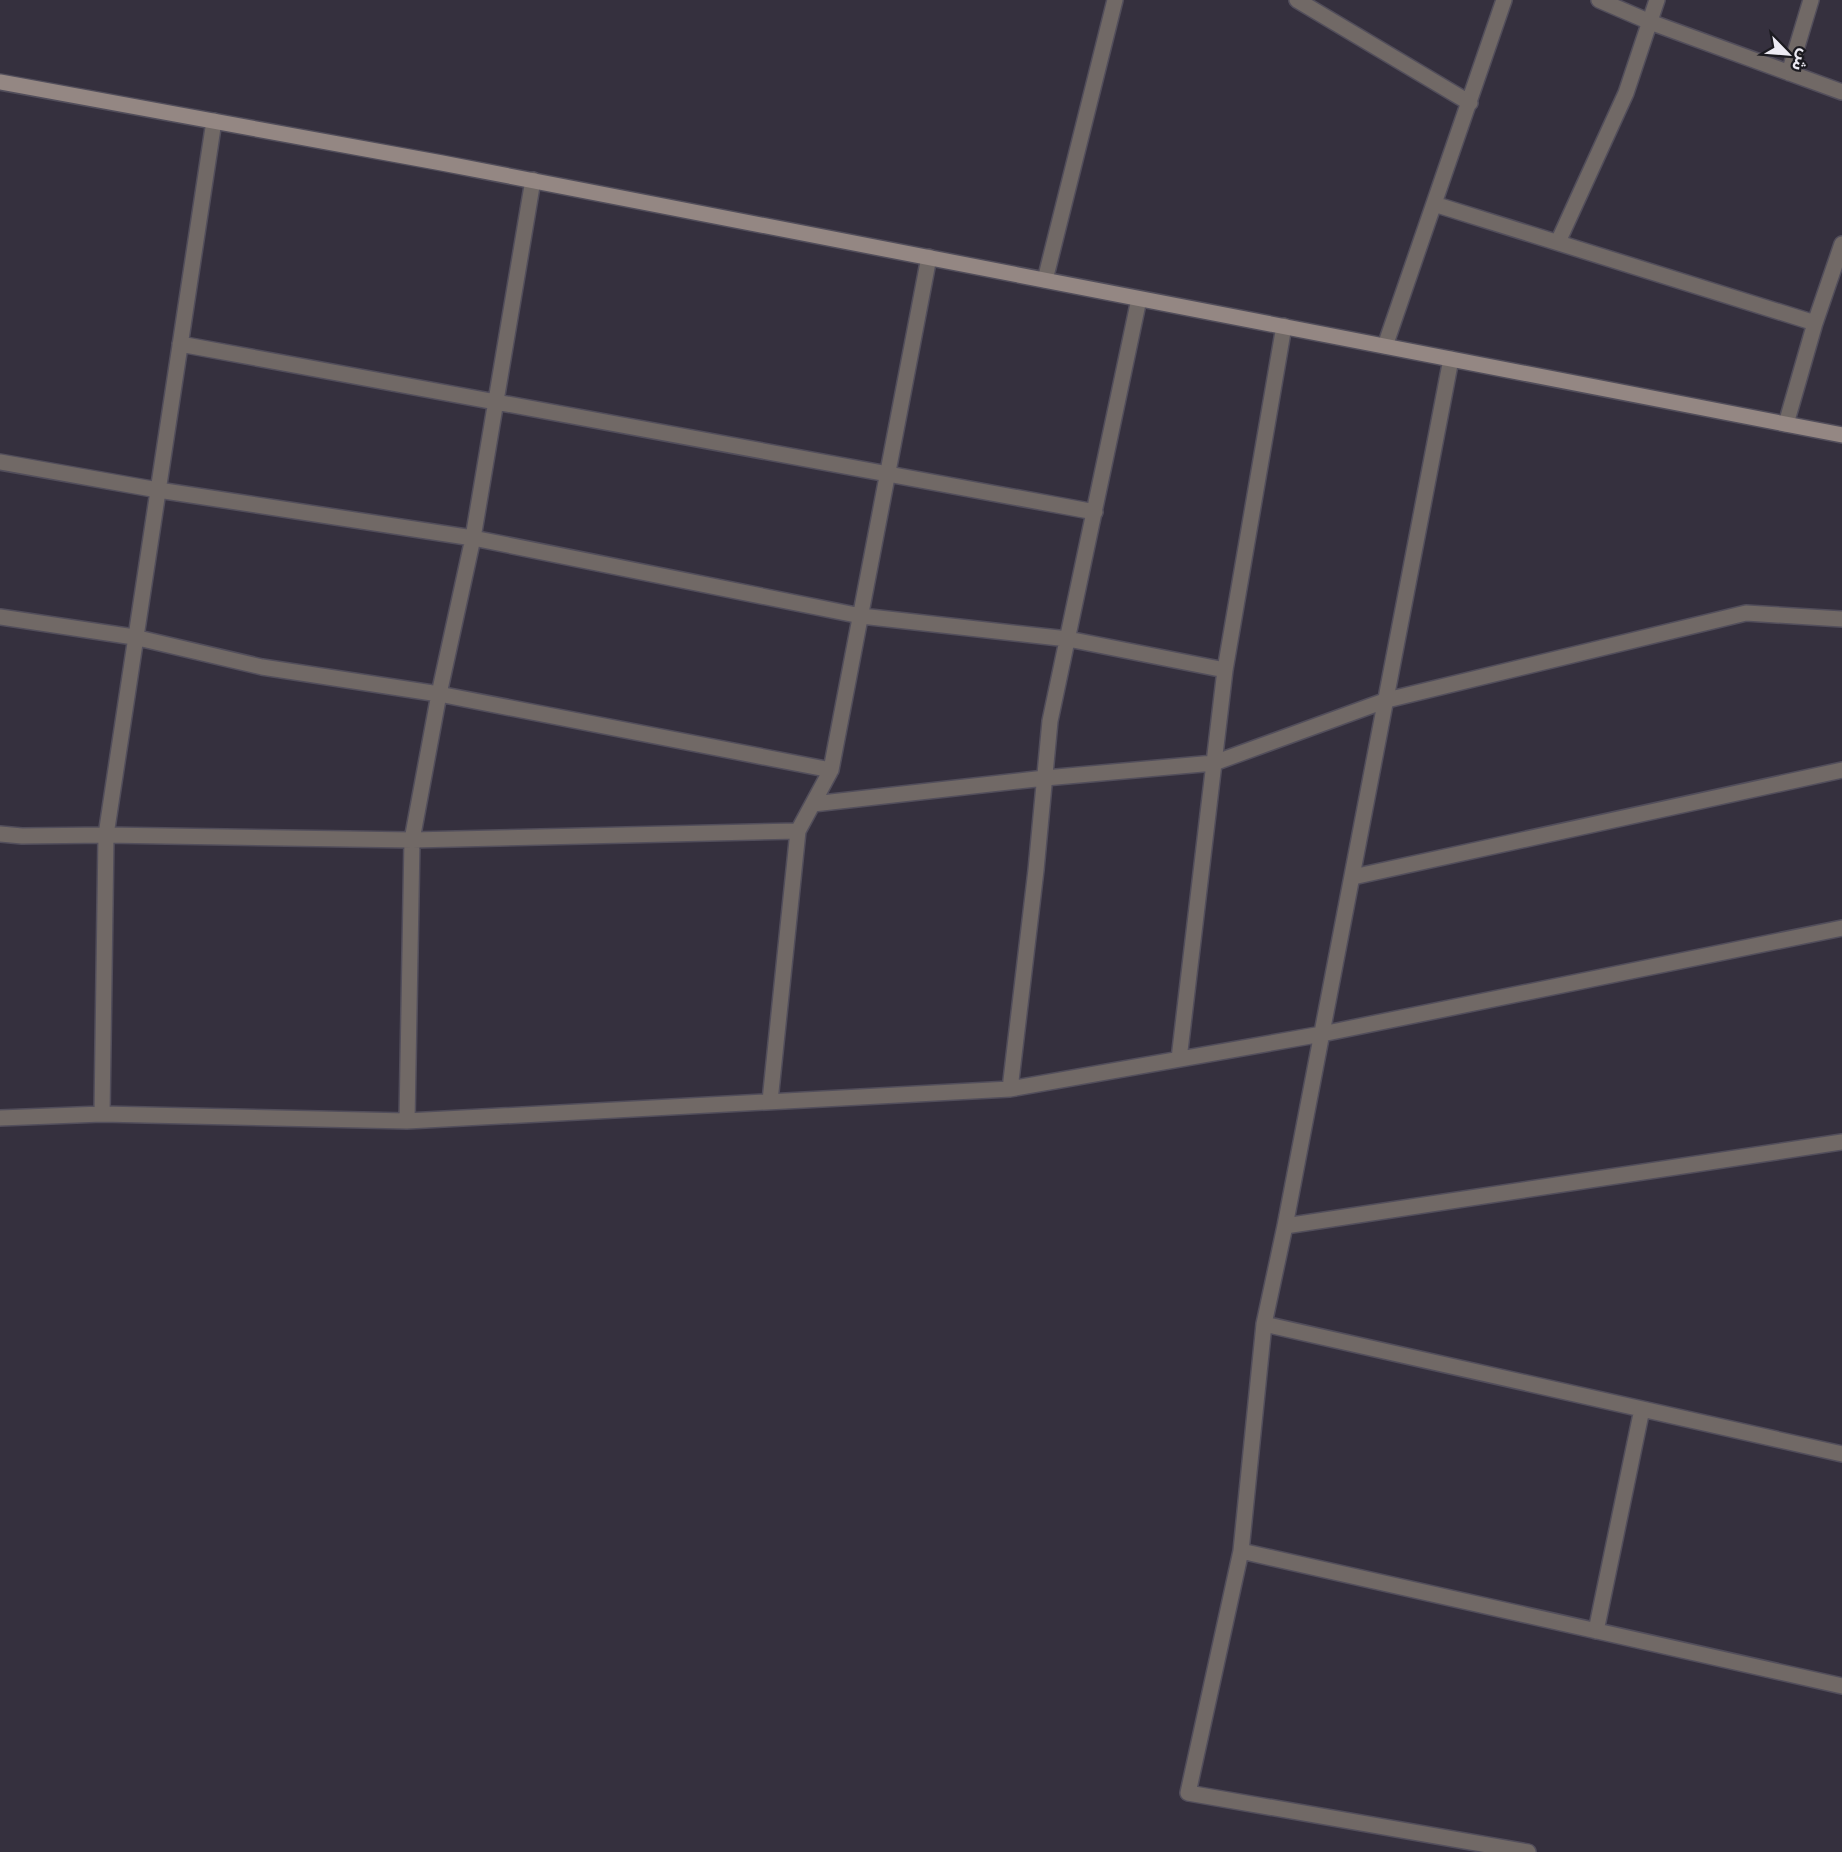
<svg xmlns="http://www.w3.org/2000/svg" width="1842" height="1852" viewBox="0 0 1842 1852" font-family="Manrope,'Noto Sans Arabic',sans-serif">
  <rect width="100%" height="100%" fill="#35303e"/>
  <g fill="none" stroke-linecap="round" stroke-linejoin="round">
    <defs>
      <path id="minor" d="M1297,0L1470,103
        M1599,0L1650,22L1842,92
        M1789,73L1811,0
        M1434,204L1815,323
        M1558,242L1626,93L1657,0
        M1045,280L1115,0
        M180,344L1095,512
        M1385,346L1504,0
        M1451,359L1285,1226L1264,1324L1241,1551L1188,1793L1528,1852
        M1786,424L1815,323L1842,244
        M0,462L158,490L473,538L861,616L1068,639L1225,670
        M0,617L134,637L262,667L439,694L831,770
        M813,804L1045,778L1214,763L1387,700L1746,613L1842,619
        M0,834L22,836L106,835L412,840L798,831
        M1353,877L1842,770
        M1179,1059L1225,670L1284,326
        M1010,1089L1036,870L1050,721L1139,299
        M770,1101L798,831L831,770L929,257
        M102,1114L106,835L214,121
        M0,1118L102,1114L407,1121L1010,1089L1322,1034L1842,928
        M407,1121L412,840L439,694L473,538L533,180
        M1285,1226L1842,1142
        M1264,1324L1842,1454
        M1241,1551L1842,1686
        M1596,1631L1642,1409"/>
      <path id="secondary" d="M0,82L442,163L1842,435"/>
    </defs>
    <use href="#minor" stroke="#524e5b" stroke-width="18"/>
    <use href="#secondary" stroke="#524e5b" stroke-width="18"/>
    <use href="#minor" stroke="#716966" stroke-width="15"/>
    <use href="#secondary" stroke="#948783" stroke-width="15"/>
  </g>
  <g transform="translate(1788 54) rotate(115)" stroke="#1b1a20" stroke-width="4.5" paint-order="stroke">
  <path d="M0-4.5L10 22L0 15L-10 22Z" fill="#edebf4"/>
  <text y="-9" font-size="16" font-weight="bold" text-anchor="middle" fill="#edebf4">ش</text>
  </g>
</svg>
